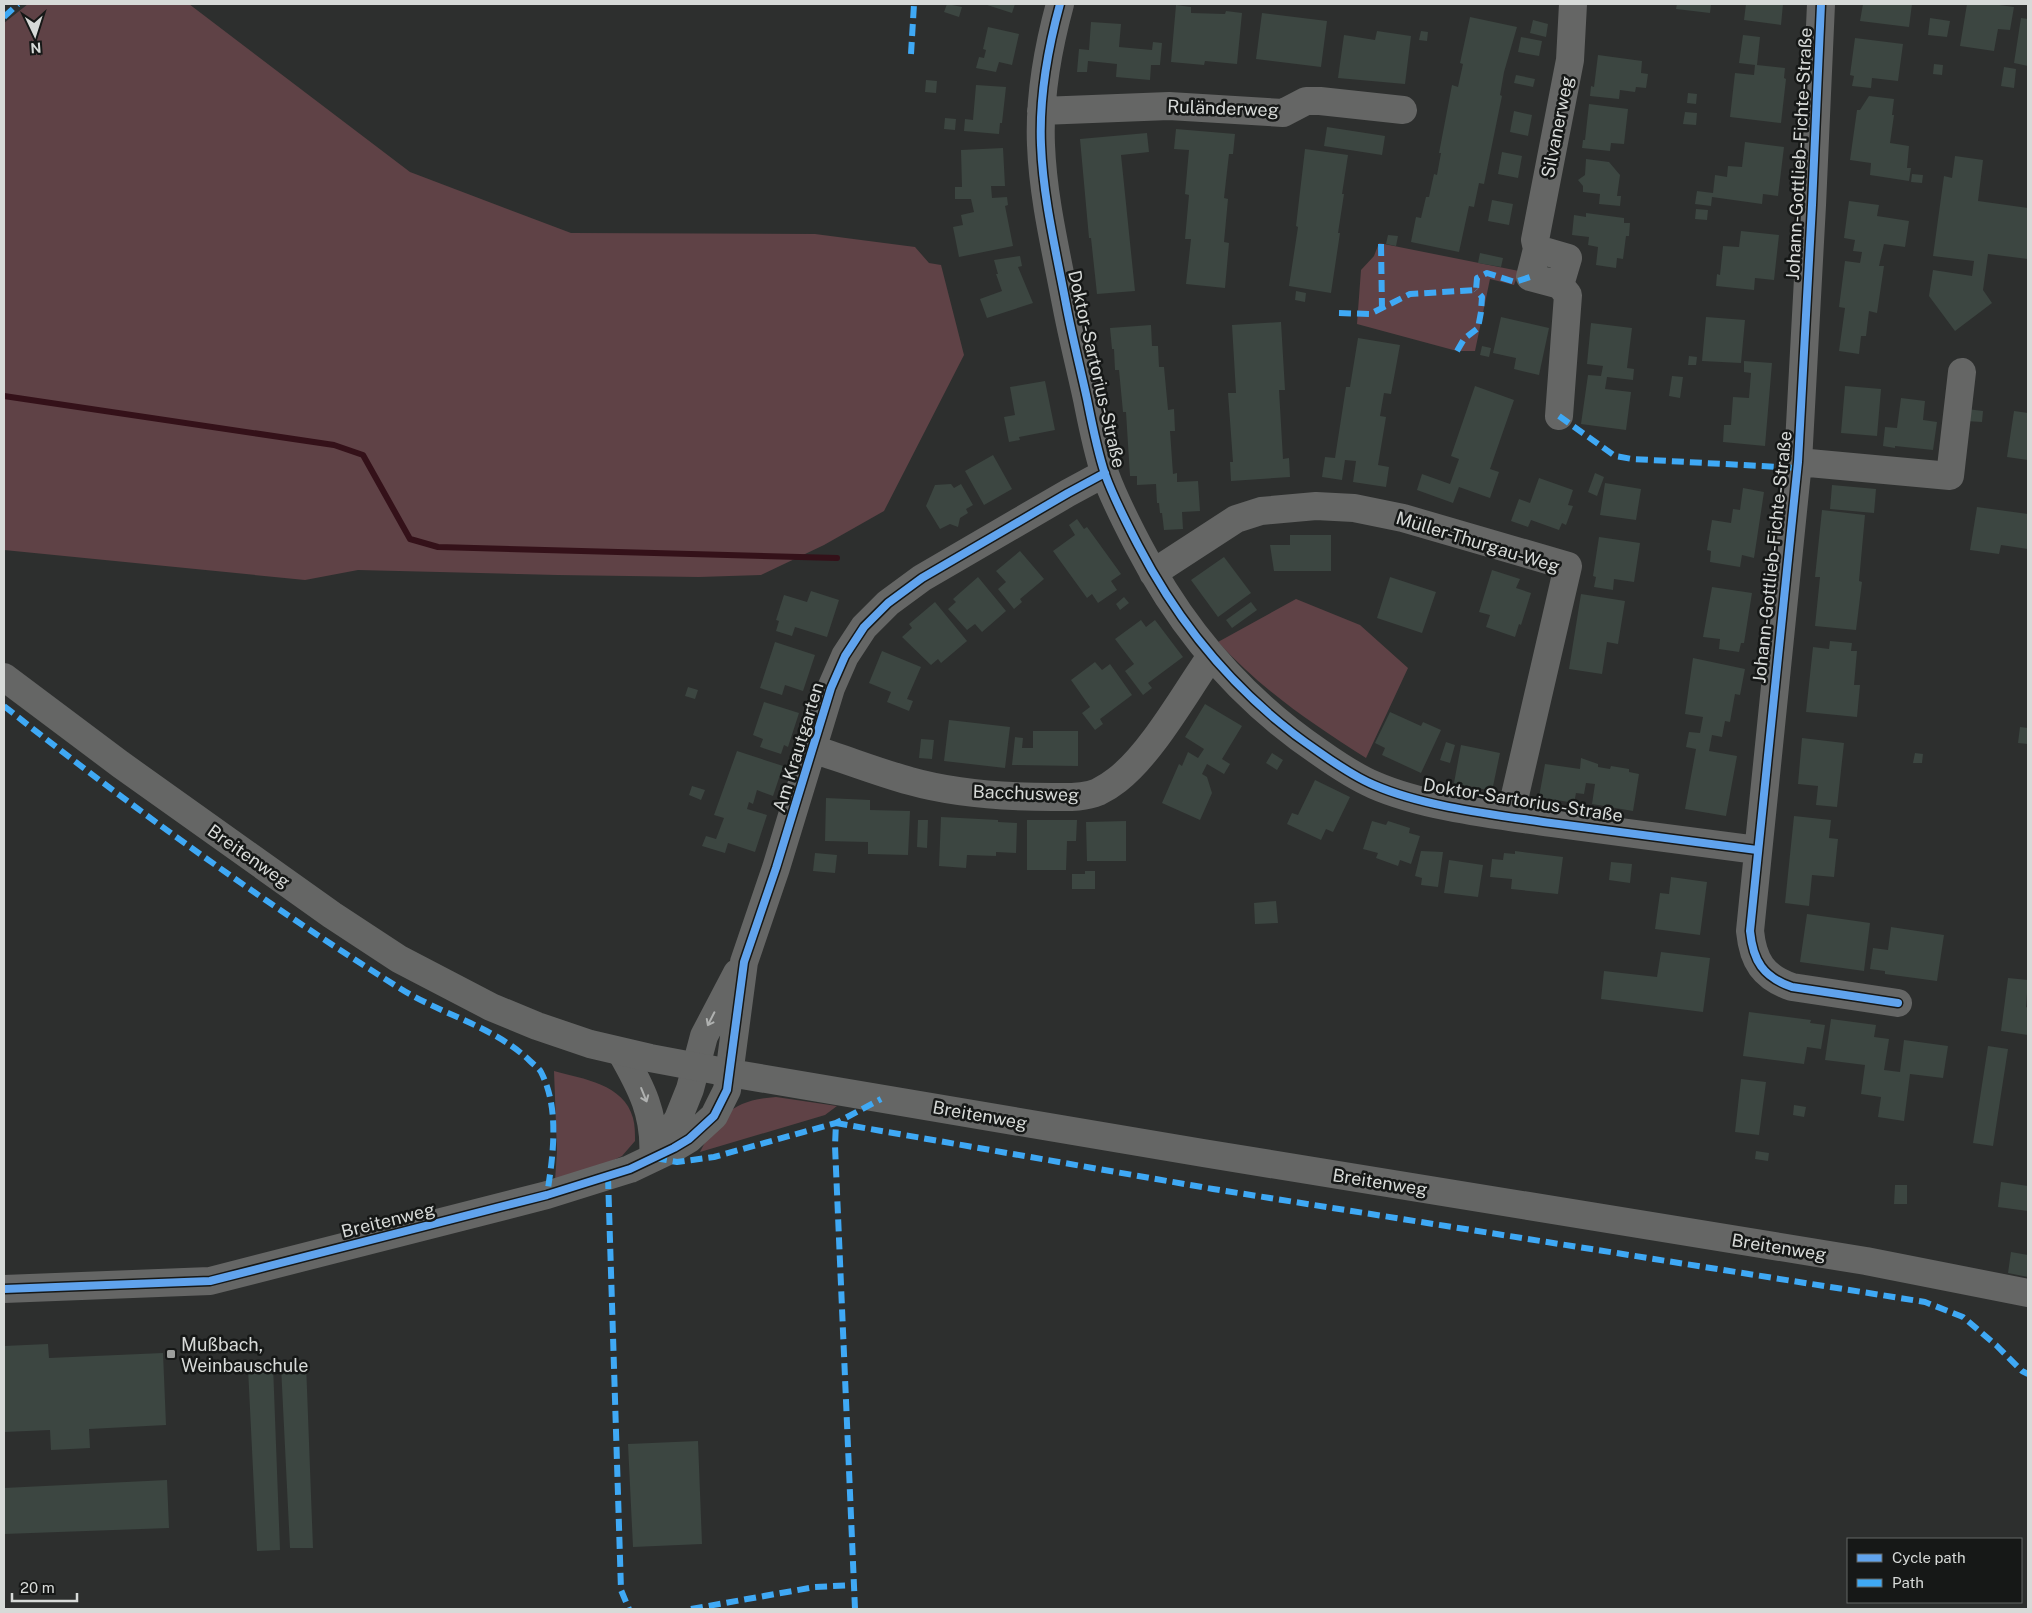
<svg xmlns="http://www.w3.org/2000/svg" width="2032" height="1613" viewBox="0 0 2032 1613" font-family="'Public Sans',sans-serif">
  <rect width="100%" height="100%" fill="#2d2f2e"/>
  <path fill="#5f4246" d="M28,4H189L410,172L571,233L815,234L915,247L929,263L941,265L964,355L884,511L824,545L761,575L699,577L557,575L358,570L305,580L4,550V23Z
    M1379,243L1519,271L1514,285L1490,279L1475,351H1457L1357,324L1361,270L1374,256Z
    M1296,599L1360,625L1408,668L1366,758C1312,724 1261,689 1218,642Z
    M554,1071C583,1079 624,1084 633,1118C635,1125 635,1134 635,1141L622,1156L601,1166L555,1181L557,1151Z
    M776,1097L837,1106L825,1115L700,1152C719,1115 733,1100 776,1097Z"/>
  <g fill="none" stroke-linecap="round" stroke-linejoin="round">
    <path stroke="#341119" stroke-width="6" d="M4,396L334,445L363,455L410,539L438,547L837,558"/>
  </g>
  <path fill="#3c4641" d="M947,4L962,7L959,17L944,12Z
    M984,4H1015L1012,13Z
    M1677,4H1711L1710,13L1676,9Z
    M1746,4H1783L1781,25L1744,20Z
    M1863,4H1912L1909,27L1860,21Z
    M1967,4H1992L2014,7L2010,30L1998,29L1994,51L1960,46Z
    M1176,5L1191,7V13L1225,14L1226,11L1242,13L1237,64L1205,61L1204,65L1171,62Z
    M1262,13L1327,21L1321,67L1256,59Z
    M1470,17L1517,27L1504,72L1500,95L1502,96L1484,184L1479,183L1474,207L1469,206L1459,252L1411,242L1416,217L1421,218L1426,197H1429L1434,174L1437,175L1441,153H1439L1452,85L1458,87L1463,64L1460,63Z
    M1930,18L1950,21L1947,37L1928,35Z
    M2021,18L2028,19V66L2014,63Z
    M1533,20L1548,24L1546,37L1530,33Z
    M1091,22L1121,24L1119,47L1152,50L1153,42L1162,43L1160,65H1151L1150,80L1116,77L1117,64L1088,61L1087,72H1077L1079,49L1089,50Z
    M988,27L1019,34L1012,65L999,62L996,72L976,68L979,57L984,58L986,50L983,49Z
    M1377,31L1411,36L1405,84L1338,78L1344,35L1375,40Z
    M1421,31L1428,32L1427,41L1419,40Z
    M1743,35L1760,37L1757,65L1785,68L1784,78L1786,79L1781,123L1730,117L1735,73L1754,75L1755,65L1739,63Z
    M1521,37L1542,41L1539,56L1518,52Z
    M1855,38L1903,44L1898,81L1872,78L1871,88L1852,86L1854,76L1850,75Z
    M1598,55L1642,61L1641,73L1648,74L1646,88L1636,87L1635,92L1620,90L1619,99L1590,96L1591,86L1594,87Z
    M1934,64L1943,65L1942,75L1933,74Z
    M2004,67L2016,69L2014,88L2001,86Z
    M1516,75L1535,79L1533,87L1514,83Z
    M926,80L937,81L936,93L925,92Z
    M976,85L1006,87L1002,123H1000L999,134L964,131L965,119L973,120Z
    M1688,93L1697,94L1696,104L1687,103Z
    M1869,96L1894,99L1892,115H1894L1890,143L1909,146L1907,168H1911L1909,181L1870,175L1871,163L1850,160L1857,110H1860Z
    M1589,104L1628,109L1624,144L1611,143L1610,151L1582,148L1583,140H1585Z
    M1514,111L1532,115L1528,136L1510,132Z
    M1685,112L1697,113L1696,125L1683,124Z
    M945,118L956,119L955,130L944,129Z
    M1327,127L1385,136L1382,155L1324,146Z
    M1176,129L1235,134L1233,154H1229L1224,198L1228,199L1224,242L1229,243L1225,288L1186,284L1191,239H1185L1189,195L1185,194L1189,150L1174,149Z
    M1147,133L1149,152L1121,155L1135,291L1097,294L1091,238H1089L1080,139Z
    M1745,142L1784,147L1778,196L1763,194L1762,204L1712,197L1711,206L1695,204L1697,191L1713,193L1715,175L1727,177L1728,166L1742,167Z
    M1003,148L1005,186H991L992,198L1007,197L1008,205L1005,206L1013,246L959,257L953,227L963,225L961,215L974,212L971,199H955V187H962L961,150Z
    M1305,149L1348,155L1342,194H1344L1338,233H1340L1331,293L1289,286L1298,227L1296,226Z
    M1502,152L1522,156L1518,178L1498,174Z
    M1955,156L1983,160L1978,201L2028,208V259L1988,254L1983,290L1992,303L1955,331L1929,296L1933,270L1972,276L1974,261L1933,256L1944,176L1952,178Z
    M1586,159L1609,162L1620,175L1617,196H1621L1620,206L1599,204L1600,194L1583,192V186L1578,180L1585,175Z
    M1912,174L1923,175L1922,183L1911,182Z
    M1492,200L1513,204L1509,225L1488,221Z
    M1849,201L1879,205L1877,216L1909,221L1905,247L1884,244L1879,266H1884L1877,313L1869,311L1866,336H1861L1859,354L1839,351L1845,308L1839,307L1845,261L1860,263L1862,252L1853,251L1855,240L1844,238Z
    M1696,209L1708,210L1707,220L1695,219Z
    M1586,213L1624,218V223H1630L1629,236H1626L1623,259L1617,258L1616,268L1596,265L1598,247L1588,245L1589,237L1572,235L1574,215L1586,217Z
    M1741,231L1779,235L1774,280L1755,278L1754,290L1716,286L1717,274L1720,275L1723,246L1739,247Z
    M1388,235L1398,236L1396,246L1386,244Z
    M1480,253L1503,258L1501,267L1478,263Z
    M1020,256L1022,266L1018,267L1033,303L987,318L980,299L1002,291L996,274H998L994,260Z
    M1296,291L1306,293L1305,302L1295,300Z
    M1501,317L1549,328L1539,375L1514,369L1516,358L1493,353Z
    M1706,317L1745,320L1741,363L1702,361Z
    M1281,322L1285,390H1279L1283,459L1289,458L1290,477L1231,481L1230,462H1233L1228,393H1236L1232,325Z
    M1591,323L1632,328L1627,368L1634,369L1633,380L1607,377L1605,389L1631,392L1626,430L1581,424L1588,375L1601,376L1603,366L1587,364Z
    M1151,325L1152,346H1158L1159,367H1164L1168,410L1174,409L1175,431H1170L1173,474L1177,473V482L1198,481L1200,511L1182,512L1183,529L1164,530L1162,513H1160L1159,503H1157L1156,484L1137,485V476H1130L1126,412H1123L1119,370H1115L1114,349H1112L1110,328Z
    M1358,338L1400,345L1391,394L1384,393L1380,416L1386,417L1378,465L1389,467L1386,487L1353,482L1356,461L1345,460L1342,480L1322,477L1325,457L1335,458L1346,387H1350Z
    M1482,346L1491,348L1489,357L1480,355Z
    M1689,356L1697,357L1696,365H1688Z
    M1744,361L1772,363L1765,446L1723,442L1724,425H1731L1733,397L1749,398L1751,373L1744,372Z
    M1672,376L1683,377L1680,398L1669,396Z
    M1045,381L1055,430L1019,437L1020,440L1009,442L1004,417L1015,415L1010,387Z
    M1475,386L1514,400L1490,469L1499,472L1490,498L1459,487L1453,503L1417,490L1422,474L1450,484L1459,459L1451,456Z
    M1845,386L1881,389L1877,436L1841,433Z
    M1901,398L1925,401L1923,420L1937,422L1933,450L1895,446V448L1883,446L1885,427L1897,428Z
    M1967,409L1983,411L1982,422L1966,421Z
    M2014,411L2028,413V460L2007,457Z
    M993,455L1012,489L984,505L965,471Z
    M1595,473L1604,477L1597,496L1588,492Z
    M1539,478L1573,490L1568,505L1573,506L1566,525L1562,523L1559,530L1531,520L1528,527L1511,521L1519,499L1530,503Z
    M1605,483L1641,489L1636,520L1600,515Z
    M951,484L954,488L961,484L973,505L966,509L968,513L960,518L958,527L950,524L940,529L926,506L935,485Z
    M1832,485L1876,489L1874,513L1830,509Z
    M1743,488L1764,492L1754,558L1742,555L1740,567L1710,562L1711,551L1707,550L1712,520L1731,523L1733,509L1740,510Z
    M1977,507L2028,514V549L2001,545L1999,554L1970,550Z
    M1822,510L1865,515L1859,581L1862,582L1856,630L1815,626L1820,577H1815Z
    M1077,519L1084,529L1087,527L1121,574L1111,581L1117,590L1098,603L1092,594L1087,598L1053,551L1075,535L1069,525Z
    M1290,535H1331V571H1274L1270,545H1290Z
    M1599,537L1640,543L1634,582L1614,579L1613,590L1594,587L1596,577L1593,576Z
    M1020,551L1044,579L1020,599L1022,602L1014,609L998,589L1006,582L996,571Z
    M1224,557L1251,593L1218,617L1191,580Z
    M1492,570L1520,579L1516,588L1531,593L1521,625L1519,624L1515,637L1486,627L1490,615L1479,612Z
    M978,577L1006,611L982,632L975,624L967,630L948,609L956,602L953,599Z
    M1390,577L1436,592L1422,633L1377,618Z
    M1712,587L1752,593L1744,643H1741L1739,652L1719,649L1720,639L1703,637Z
    M811,591L839,600L827,637L795,627L792,636L776,631L779,621L776,620L784,595L807,602Z
    M1581,594L1625,601L1618,644L1607,642L1602,674L1569,669Z
    M1124,597L1129,603L1120,610L1116,604Z
    M935,602L967,641L941,663L938,659L931,665L902,637L912,628L909,624Z
    M1251,602L1257,610L1232,628L1226,620Z
    M1141,620L1146,627L1155,620L1183,657L1148,683L1152,688L1143,695L1125,671L1134,664L1115,639Z
    M1830,641L1852,643L1851,651H1857L1854,685H1860L1857,717L1806,712L1813,647L1829,649Z
    M775,642L815,655L803,691L785,685L782,695L760,688Z
    M882,651L921,667L907,699L913,701L909,711L887,702L891,692L869,683Z
    M1693,658L1745,669L1740,695L1735,694L1730,722L1725,721L1722,737L1712,735L1709,751L1737,756L1726,816L1685,809L1696,749L1686,747L1689,732L1700,733L1703,717L1685,714Z
    M1095,662L1102,670L1110,664L1132,695L1100,719L1103,724L1095,730L1082,713L1090,707L1071,680Z
    M688,687L698,690L695,699L685,696Z
    M764,702L799,713L788,747L784,745L781,754L760,747L763,739L753,735Z
    M1205,704L1242,726L1222,759L1230,764L1224,774L1207,764L1202,774L1207,777L1212,793L1200,820L1162,803L1179,764L1182,766L1188,752L1198,758L1204,749L1185,737Z
    M1390,712L1421,726L1423,722L1441,730L1421,773L1382,755L1385,748L1375,743Z
    M949,720L1010,727L1005,768L944,761Z
    M2020,727L2028,728V744L2018,743Z
    M1033,731H1078V766L1012,765L1015,737L1023,738L1022,748H1033Z
    M1802,738L1844,743L1837,807L1816,805L1818,786L1798,784Z
    M921,739L934,740L932,759L919,758Z
    M1446,742L1455,745L1450,763L1440,760Z
    M1461,745L1500,753L1492,791L1454,783Z
    M737,751L783,766L773,796L757,790L753,804L749,802L747,809L767,815L755,852L728,843L725,853L702,846L706,836L716,839L724,818L714,815Z
    M1272,753L1283,760L1277,770L1266,763Z
    M1915,753L1923,754L1922,763H1913Z
    M1581,758L1598,764V767L1610,769L1611,766L1629,769V772L1639,774L1633,811L1592,804L1595,784L1586,783L1584,794L1576,793L1574,803L1539,797L1545,764L1580,769Z
    M1315,780L1350,797L1333,832L1326,829L1321,840L1287,824L1292,813L1298,815Z
    M692,786L705,790L701,800L689,795Z
    M826,798L870,800V810L910,811L908,855L868,854V842L825,841Z
    M1794,816L1831,820L1829,838L1838,839L1834,877L1812,875L1809,906L1785,903Z
    M941,817L998,820V822L1017,823L1016,853L996,852V856L967,855L966,868L939,866Z
    M918,820H928L927,848L917,847Z
    M1027,820H1077L1076,841H1067L1066,870H1027Z
    M1126,821V861H1087L1086,822Z
    M1372,821L1386,825L1388,821L1410,828L1409,833L1420,836L1411,864L1400,860L1398,866L1376,858L1378,853L1363,849Z
    M1421,851L1443,852L1438,887L1421,885L1422,878L1415,876Z
    M1515,851L1563,857L1558,894L1511,889L1512,879L1490,877L1492,859L1503,860L1504,853L1515,854Z
    M815,853L837,855L835,873L813,871Z
    M1449,860L1483,865L1478,897L1444,893Z
    M1611,862L1632,864L1630,883L1609,880Z
    M1085,871H1095V889H1072V874H1085Z
    M1671,877L1707,882L1700,935L1655,929L1660,893L1669,894Z
    M1276,901L1278,923L1255,924L1254,903Z
    M1807,914L1870,923L1864,971L1800,962Z
    M1891,927L1944,935L1937,981L1885,974V971L1870,969L1873,948L1888,950Z
    M1661,952L1710,958L1703,1012L1601,999L1604,971L1657,977Z
    M2008,978L2028,980L2026,1007L2028,1008V1035L2001,1031Z
    M1749,1012L1811,1020L1810,1023L1825,1025L1821,1049L1807,1047L1804,1064L1743,1056Z
    M1831,1019L1876,1025L1874,1037L1889,1039L1884,1070L1900,1072L1904,1040L1948,1046L1943,1078L1910,1074L1904,1121L1878,1117L1881,1097L1861,1094L1865,1065L1825,1060Z
    M1988,1046L2008,1049L1993,1146L1973,1143Z
    M1741,1079L1766,1082L1759,1135L1735,1132Z
    M1794,1105L1806,1107L1804,1117L1793,1115Z
    M1756,1151L1769,1153L1768,1161L1755,1159Z
    M2001,1182L2028,1186V1211L1998,1207Z
    M1895,1185H1907V1204H1894Z
    M2011,1252L2028,1255V1277L2008,1273Z
    M48,1344L49,1358L163,1353L166,1425L89,1429L90,1448L51,1450L50,1430L4,1432V1346Z
    M306,1363L313,1548H290L281,1366Z
    M273,1365L280,1550L257,1551L248,1368Z
    M698,1441L702,1544L633,1547L628,1444Z
    M167,1480L169,1528L4,1534V1488Z"/>
  <g fill="none" stroke-linecap="round" stroke-linejoin="round">
    <path stroke="#656665" stroke-width="28" d="M1060,4C1048,48 1039,98 1041,145C1043,198 1056,251 1066,304C1072,336 1080,367 1087,399C1092,424 1097,450 1105,474C1114,499 1126,522 1138,545C1181,628 1241,699 1319,752C1336,764 1355,777 1374,785C1424,807 1497,815 1551,823C1620,832 1688,841 1757,850
      M1821,4L1812,205L1798,462L1750,931C1753,961 1763,977 1792,987L1898,1003
      M1041,111L1169,106L1283,113L1306,101H1320L1403,110
      M1537,249L1535,240L1570,60L1573,4
      M1559,416L1568,295L1560,285L1530,277L1537,249L1568,258L1560,285
      M1798,462L1950,476L1962,372
      M1153,573L1236,519L1261,511L1316,506L1354,508L1403,518L1568,566L1510,817
      M812,749C845,759 877,772 910,781C956,794 1005,797 1053,797C1067,797 1084,798 1098,792C1104,789 1112,784 1117,780C1152,753 1185,693 1211,656
      M621,1052C641,1087 656,1115 653,1157
      M653,1157L678,1119L690,1089L704,1036L737,973
      M4,1289L210,1281L547,1195L630,1169L674,1148L689,1139L714,1116L727,1090L744,962L776,868L831,688L845,656L864,627L888,603L922,578L1068,493L1105,473"/>
    <path stroke="#656665" stroke-width="28" d="M4,677L120,764L332,915L399,959L491,1007L537,1026L590,1044L650,1058L730,1073L1203,1153L1866,1261L2028,1293"/>
    <path stroke="#3fa9f5" stroke-width="6" stroke-dasharray="12 6" stroke-linecap="butt" d="M4,17L18,4
      M911,54L914,4
      M1381,244L1382,309
      M1339,313L1370,314L1410,294L1476,290L1477,278L1487,273L1515,282L1530,277
      M1457,351L1464,339L1478,328L1481,312L1482,297L1476,290
      M1559,416L1615,456L1632,459L1797,468
      M4,706C131,807 264,903 401,989C443,1015 495,1027 530,1061C534,1065 539,1068 541,1072C560,1109 553,1156 547,1195
      M655,1158L677,1162L714,1157L836,1123L881,1099
      M608,1177L621,1590L629,1609
      M691,1609L815,1587L855,1585
      M855,1609L835,1146L836,1123L1213,1189L1925,1302L1963,1317L1996,1345L2022,1371L2028,1374"/>
    <defs>
      <path id="cycleway" d="M1060,4C1048,48 1039,98 1041,145C1043,198 1056,251 1066,304C1072,336 1080,367 1087,399C1092,424 1097,450 1105,474C1114,499 1126,522 1138,545C1181,628 1241,699 1319,752C1336,764 1355,777 1374,785C1424,807 1497,815 1551,823C1620,832 1688,841 1757,850
        M1821,4L1812,205L1798,462L1750,931C1753,961 1763,977 1792,987L1898,1003
        M4,1289L210,1281L547,1195L630,1169L674,1148L689,1139L714,1116L727,1090L744,962L776,868L831,688L845,656L864,627L888,603L922,578L1068,493L1105,473"/>
    </defs>
    <use href="#cycleway" stroke="#161817" stroke-width="11"/>
    <use href="#cycleway" stroke="#60a3ed" stroke-width="8"/>
  </g>
  <defs><path id="oneway-shaft" d="M-6 0H5M1.5-3L5.5 0L1.5 3" fill="none" stroke-width="1.6" stroke-linecap="round" stroke-linejoin="round" transform="scale(1.25)"/></defs>
  <g stroke="#afb1b0">
    <use href="#oneway-shaft" transform="translate(711 1019) rotate(117)"/>
    <use href="#oneway-shaft" transform="translate(644 1095) rotate(68)"/>
  </g>
  <rect fill="#9c9e9c" stroke="#161817" stroke-width="2" x="166" y="1349" width="10" height="10" rx="2.5"/>
  <g text-anchor="middle" dominant-baseline="central" stroke-width="5" stroke-linejoin="round" paint-order="stroke">
    <g font-size="18" fill="#d7dad8" stroke="#161817">
      <text transform="translate(1223 108) rotate(2)">Ruländerweg</text>
      <text transform="translate(1557 127) rotate(-79)">Silvanerweg</text>
      <text transform="translate(1799 154) rotate(-87)">Johann-Gottlieb-Fichte-Straße</text>
      <text transform="translate(1097 369) rotate(77)">Doktor-Sartorius-Straße</text>
      <text transform="translate(1478 542) rotate(17)">Müller-Thurgau-Weg</text>
      <text transform="translate(1772 557) rotate(-84)">Johann-Gottlieb-Fichte-Straße</text>
      <text transform="translate(798 747) rotate(-73)">Am Krautgarten</text>
      <text transform="translate(1026 793) rotate(2)">Bacchusweg</text>
      <text transform="translate(1523 800) rotate(9)">Doktor-Sartorius-Straße</text>
      <text transform="translate(249 856) rotate(35)">Breitenweg</text>
      <text transform="translate(980 1115) rotate(10)">Breitenweg</text>
      <text transform="translate(1380 1182) rotate(9)">Breitenweg</text>
      <text transform="translate(388 1220) rotate(-14)">Breitenweg</text>
      <text transform="translate(1779 1247) rotate(9)">Breitenweg</text>
    </g>
    <g font-size="18" fill="#d7dad8" stroke="#161817" text-anchor="start">
      <text x="181" y="1344">Mußbach,<tspan x="181" dy="21">Weinbauschule</tspan></text>
    </g>
  </g>
  <rect width="2032" height="1613" fill="none" stroke="#d7dad8" stroke-width="10"/>
  <rect x="1847" y="1538" width="175" height="65" fill="#161817" stroke="#636664"/>
  <rect x="1857" y="1554" width="25" height="8" fill="#60a3ed" stroke="#636664"/>
  <text x="1892" y="1563" font-size="15" fill="#d7dad8">Cycle path</text>
  <rect x="1857" y="1579" width="25" height="8" fill="#3fa9f5" stroke="#636664"/>
  <text x="1892" y="1588" font-size="15" fill="#d7dad8">Path</text>
  <g transform="translate(35 35) rotate(176)" stroke="#161817" stroke-width="4" paint-order="stroke">
  <path d="M0-4L9 19L0 12L-9 19Z" fill="#d7dad8"/>
  <text y="-8" font-size="14" font-weight="bold" text-anchor="middle" fill="#d7dad8">N</text>
  </g>
  <path d="M12 1593v8h65v-8" fill="none" stroke="#d7dad8" stroke-width="2.5"/>
  <text x="20" y="1593" font-size="15" fill="#d7dad8" stroke="#161817" stroke-width="4" paint-order="stroke">20 m</text>
</svg>
